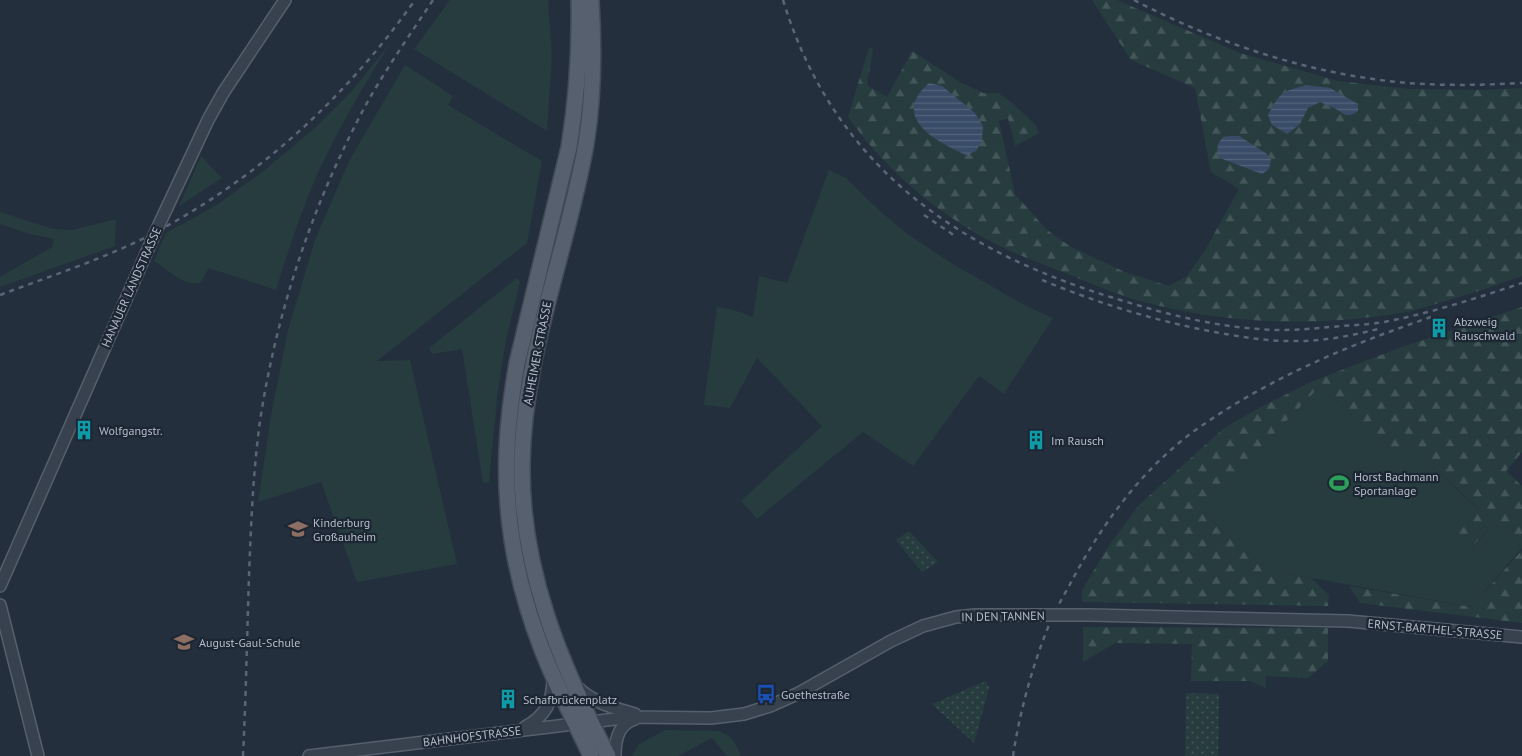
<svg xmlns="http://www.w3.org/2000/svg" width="1522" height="756" viewBox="0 0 1522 756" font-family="'PT Sans',sans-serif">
  <defs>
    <pattern id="forest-firs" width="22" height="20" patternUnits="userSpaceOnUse" patternTransform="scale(1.25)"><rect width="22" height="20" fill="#263c3f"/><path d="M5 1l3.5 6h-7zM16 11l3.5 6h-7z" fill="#435659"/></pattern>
    <pattern id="park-dots" width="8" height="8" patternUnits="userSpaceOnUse" patternTransform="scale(1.25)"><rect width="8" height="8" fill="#263c3f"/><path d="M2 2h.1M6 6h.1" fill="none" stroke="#435659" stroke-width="1.8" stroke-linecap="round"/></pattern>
    <pattern id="water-rules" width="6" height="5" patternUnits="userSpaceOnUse" patternTransform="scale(1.25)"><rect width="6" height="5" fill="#394c67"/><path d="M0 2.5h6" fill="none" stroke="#53647b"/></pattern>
  </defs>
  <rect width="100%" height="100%" fill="#242f3e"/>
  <path fill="#263c3f" d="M450,0H548L552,55L547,131L414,49Z
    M391,42C370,75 350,109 332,144C308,190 291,241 276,290L209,268L201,282C186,289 166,268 154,261L166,233L217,205L266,169L317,126L351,92Z
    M405,65L453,96L448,105L542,161L527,243L377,361L410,360L457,564L357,582L321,482L258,502L271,416L288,330L315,240L349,161Z
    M201,156L222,178L179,206Z
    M829,170L846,178L881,212L909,235L948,261L1024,305L1053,318L1004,394L979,376L913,466L863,432L757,519L741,501L822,426L757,358L730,408L704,405L717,307L734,310L753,317L759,276L787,283Z
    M0,212L53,229L72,230L116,219L115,246L0,287V277L52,247L54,239L30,234L0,224Z
    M517,278L520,282L506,340L498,390L489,482L483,483L462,349L432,354L429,348Z
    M1320,386L1398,457L1410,446L1477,508L1472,548L1494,523L1522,548L1471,607L1279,572L1259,564L1201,510Z
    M665,730L718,731C732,735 736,743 741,756H727L712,738L678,756H632L639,744Z"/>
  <path fill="url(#forest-firs)" d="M1092,0H1117L1240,53L1338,81L1409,89L1484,90L1522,88V276C1495,286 1467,295 1439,303C1428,306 1417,310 1406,312C1319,327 1229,325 1144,302C1114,294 1084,280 1055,269C1029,259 1003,249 979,235C927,205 882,165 848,117L869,47L873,49L867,85L887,97L912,51L960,82L983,93H998L1011,102L1035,124L1039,133L1015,146L1008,118L999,121L1015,194L1047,230L1071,247L1125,272L1169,286L1187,276L1204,252L1239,189L1211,172L1195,88L1131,60Z
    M1522,307V452L1506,471L1522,486V548L1494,523L1471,548L1454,533L1477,507L1410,446L1399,458L1320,386L1201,510L1259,564L1279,572L1311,578L1329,595L1328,606L1082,602V590L1108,547L1140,504L1224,428L1257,409L1313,381L1399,348Z
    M1522,550V623L1360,603L1349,586L1471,607Z
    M1083,627L1328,628V661L1308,678L1266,676V688L1250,681H1191L1192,644L1115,643L1083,662Z"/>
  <path fill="url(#park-dots)" d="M909,531L938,562L922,572L896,540Z
    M986,681L989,688L974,743L932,704Z
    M1186,693L1219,694L1218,756H1185Z"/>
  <path fill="url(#water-rules)" d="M929,83L942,86L975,113L983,126L982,141L976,151L966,155C935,141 890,117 929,83Z
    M1306,85L1330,88L1358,104V111C1345,120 1344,112 1332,107C1328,105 1324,104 1320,102L1308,108L1300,124L1287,134L1272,125L1268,115C1280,92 1282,92 1306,85Z
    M1230,136H1239L1267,154L1271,160L1269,169L1262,174L1220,158L1217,153L1218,144L1223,137Z"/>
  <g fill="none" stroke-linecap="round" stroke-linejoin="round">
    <defs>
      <path id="minor" d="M0,586L156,231L208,120L223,93L285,0
        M0,605L38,756
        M1090,615L1348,621L1522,637
        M576,686C593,703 614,708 635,714
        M525,727C546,716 553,701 553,677
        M309,756L632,717L711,718L744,714L770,706L797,694L891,641L923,626L956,617L975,615H1028
        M615,756C615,740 618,724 635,719"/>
      <path id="major" d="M579,0C580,50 577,98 569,147L517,363C512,392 508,421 507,450C504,519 518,589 543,652C557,688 575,722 591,756
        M591,0C594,49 594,96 586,144C567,252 523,355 522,466C521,571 561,665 608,756"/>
    </defs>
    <use href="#minor" stroke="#565f6c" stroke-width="14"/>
    <use href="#major" stroke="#414a57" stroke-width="18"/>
    <use href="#minor" stroke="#38414e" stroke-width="11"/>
    <use href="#major" stroke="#56606e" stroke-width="15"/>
    <path stroke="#5a6575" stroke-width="2.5" stroke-dasharray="5 5" stroke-linecap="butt" d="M783,0C835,170 962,254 1127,302C1176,317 1227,329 1279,330C1300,330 1320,328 1341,326C1359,325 1377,324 1394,320C1437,311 1480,297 1522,283
      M1134,0C1218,44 1313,75 1408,83C1446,86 1484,85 1522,83
      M924,215L955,236
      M1042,280C1100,304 1159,322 1220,333C1243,337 1266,341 1288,341C1320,342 1351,336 1382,328
      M0,295C45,278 91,263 134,243C248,188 343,102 415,0
      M243,756C246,696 247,636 249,576C251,525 253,472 260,421C277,309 314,200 368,101C388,66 411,33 433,0
      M1013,756C1020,711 1032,667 1049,625C1054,613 1061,600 1068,588C1099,528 1141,469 1197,429C1269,378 1349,345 1431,317"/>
    <defs>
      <path id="minor-bridge" d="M1028,615H1090"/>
    </defs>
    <use href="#minor-bridge" stroke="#565f6c" stroke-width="14" stroke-linecap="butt"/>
    <use href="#minor-bridge" stroke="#38414e" stroke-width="11"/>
  </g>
  <defs>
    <symbol id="building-bare" viewBox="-9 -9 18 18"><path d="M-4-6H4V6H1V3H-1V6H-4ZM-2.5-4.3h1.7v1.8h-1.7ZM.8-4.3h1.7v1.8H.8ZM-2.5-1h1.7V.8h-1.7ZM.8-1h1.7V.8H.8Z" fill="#0f9aa8" stroke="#1d2633" stroke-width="2.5" paint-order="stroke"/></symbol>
    <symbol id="stadium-bare" viewBox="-9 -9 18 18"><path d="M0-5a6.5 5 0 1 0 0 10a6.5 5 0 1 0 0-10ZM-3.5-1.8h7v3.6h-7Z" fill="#2e9e5b" stroke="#1d2633" stroke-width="2.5" paint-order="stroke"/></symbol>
    <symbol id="school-bare" viewBox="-9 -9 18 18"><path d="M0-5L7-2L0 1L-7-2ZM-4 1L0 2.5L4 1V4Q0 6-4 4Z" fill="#8d6e63" stroke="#1d2633" stroke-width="2.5" paint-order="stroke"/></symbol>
    <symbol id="bus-bare" viewBox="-9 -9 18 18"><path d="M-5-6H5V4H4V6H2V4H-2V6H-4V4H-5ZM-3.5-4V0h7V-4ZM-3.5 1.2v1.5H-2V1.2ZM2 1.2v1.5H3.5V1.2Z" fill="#1a4fb4" stroke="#1d2633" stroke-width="2.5" paint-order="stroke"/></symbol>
  </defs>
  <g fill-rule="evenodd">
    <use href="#building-bare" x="1425" y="314" width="28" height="28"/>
    <use href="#building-bare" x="70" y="416" width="28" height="28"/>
    <use href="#building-bare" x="1022" y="426" width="28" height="28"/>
    <use href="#stadium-bare" x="1325" y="469" width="28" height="28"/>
    <use href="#school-bare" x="284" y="515" width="28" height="28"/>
    <use href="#school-bare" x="170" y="628" width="28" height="28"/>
    <use href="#bus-bare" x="752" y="680" width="28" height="28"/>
    <use href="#building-bare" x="494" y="685" width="28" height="28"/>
  </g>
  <g text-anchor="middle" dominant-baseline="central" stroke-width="4.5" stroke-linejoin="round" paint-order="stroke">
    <g font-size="12" fill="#b4bcc9" stroke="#1d2633">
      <text transform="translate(131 287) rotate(-66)">HANAUER LANDSTRASSE</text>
      <text transform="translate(537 353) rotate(-79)">AUHEIMER STRASSE</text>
      <text transform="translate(1003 616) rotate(-1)">IN DEN TANNEN</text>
      <text transform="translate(1435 629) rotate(5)">ERNST-BARTHEL-STRASSE</text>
      <text transform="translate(472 736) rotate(-7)">BAHNHOFSTRASSE</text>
    </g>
    <g font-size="12" fill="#b4bcc9" stroke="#1d2633" text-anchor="start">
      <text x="1454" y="321">Abzweig<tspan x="1454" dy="14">Rauschwald</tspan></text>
      <text x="99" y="430">Wolfgangstr.</text>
      <text x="1051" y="440">Im Rausch</text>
      <text x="1354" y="476">Horst Bachmann<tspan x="1354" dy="14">Sportanlage</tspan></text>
      <text x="313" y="522">Kinderburg<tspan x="313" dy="14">Großauheim</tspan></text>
      <text x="199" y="642">August-Gaul-Schule</text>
      <text x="781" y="694">Goethestraße</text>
      <text x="523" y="699">Schafbrückenplatz</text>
    </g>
  </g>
</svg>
